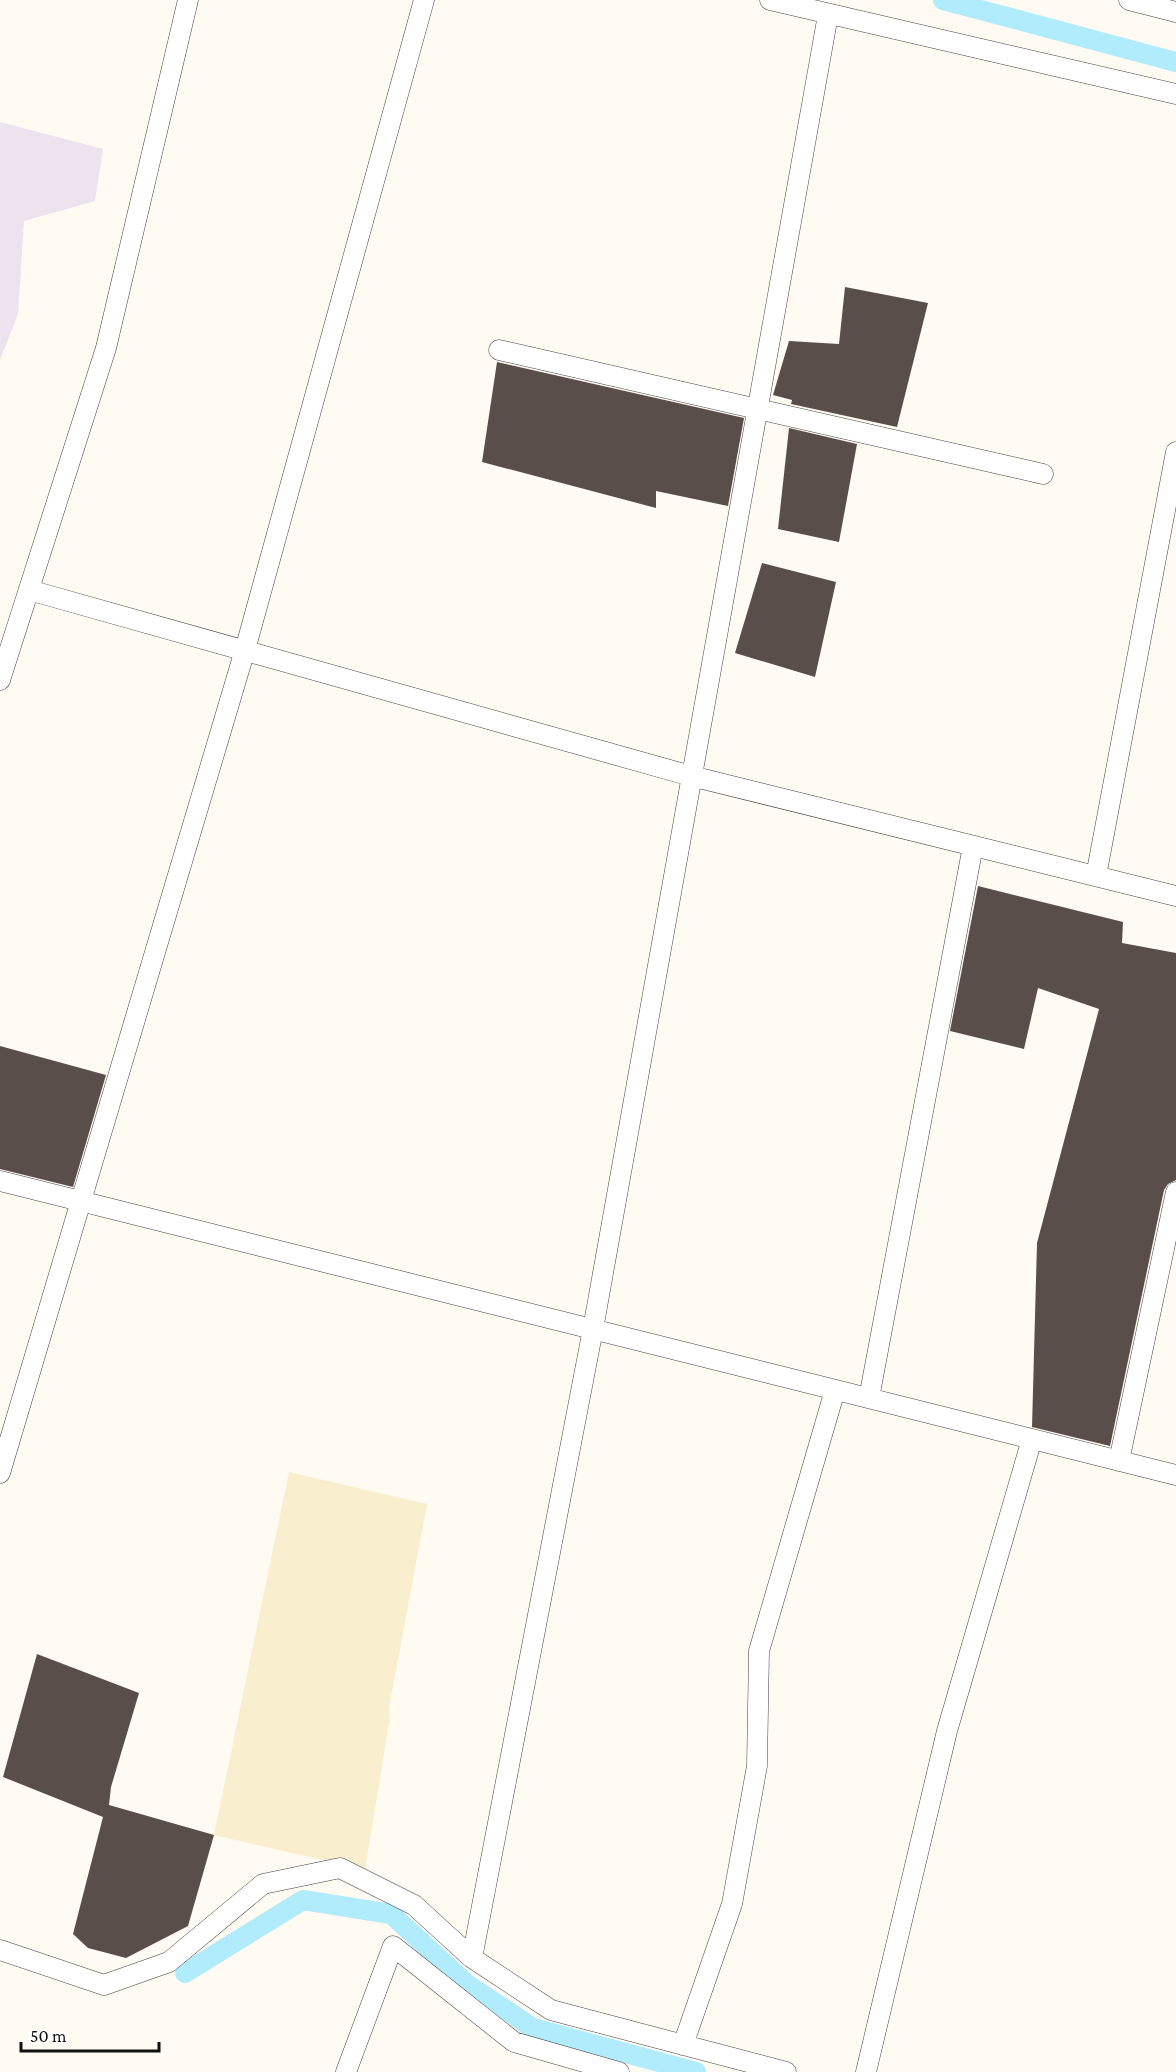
<svg xmlns="http://www.w3.org/2000/svg" width="1176" height="2072" viewBox="0 0 1176 2072" font-family="'Crimson Pro',serif">
  <rect width="100%" height="100%" fill="#fffaf2"/>
  <path fill="#ece3ef" d="M0,122L103,149L95,201L24,221L18,314L0,360Z"/>
  <path fill="#f9eece" d="M289,1472L427,1504L389,1708L390,1717L365,1870L214,1835Z"/>
  <g fill="none" stroke-linecap="round" stroke-linejoin="round">
    <path stroke="#b1ecfd" stroke-width="20" d="M943,0L1176,62
      M185,1973L303,1900L391,1914L467,1984L533,2028L696,2072"/>
  </g>
  <path fill="#5a4e4b" d="M845,287L928,303L897,427L791,404L792,400L773,395L789,341L839,344Z
    M497,362L744,418L728,506L656,491V508L482,462Z
    M789,428L857,444L839,542L778,529Z
    M762,563L836,582L815,677L735,653Z
    M978,886L1123,922L1122,943L1176,953V1180L1168,1184L1164,1190L1110,1446L1032,1427L1037,1243L1099,1009L1038,988L1024,1049L950,1031Z
    M0,1046L106,1075L73,1187L0,1169Z
    M37,1654L139,1693L111,1787L109,1805L214,1835L188,1926L126,1958L88,1948L73,1934L103,1817L3,1777Z"/>
  <g fill="none" stroke-linecap="round" stroke-linejoin="round">
    <defs>
      <path id="minor" d="M770,0L1176,94
        M1129,0L1176,12
        M499,350L1043,474
        M29,590L691,776L1176,896
        M0,680L106,348L188,0
        M1096,876L1176,452
        M0,1181L1176,1475
        M869,1398L973,846
        M1119,1461L1176,1192
        M0,1473L245,650L424,0
        M0,1950L104,1985L169,1962L263,1884L340,1868L414,1905L472,1958L551,2010L786,2072
        M472,1958L593,1329L828,15
        M683,2045L732,1904L757,1766L759,1651L835,1390
        M346,2072L393,1946L514,2042L619,2072
        M866,2072L947,1731L1032,1439"/>
    </defs>
    <use href="#minor" stroke="#434343" stroke-width="21"/>
    <use href="#minor" stroke="#fff" stroke-width="20"/>
  </g>
  <path d="M21 2042v9h138v-9" fill="none" stroke="#101010" stroke-width="3"/>
  <text x="30" y="2042" font-size="18" fill="#101010" stroke="#ffffff" stroke-width="4.5" paint-order="stroke">50 m</text>
</svg>
